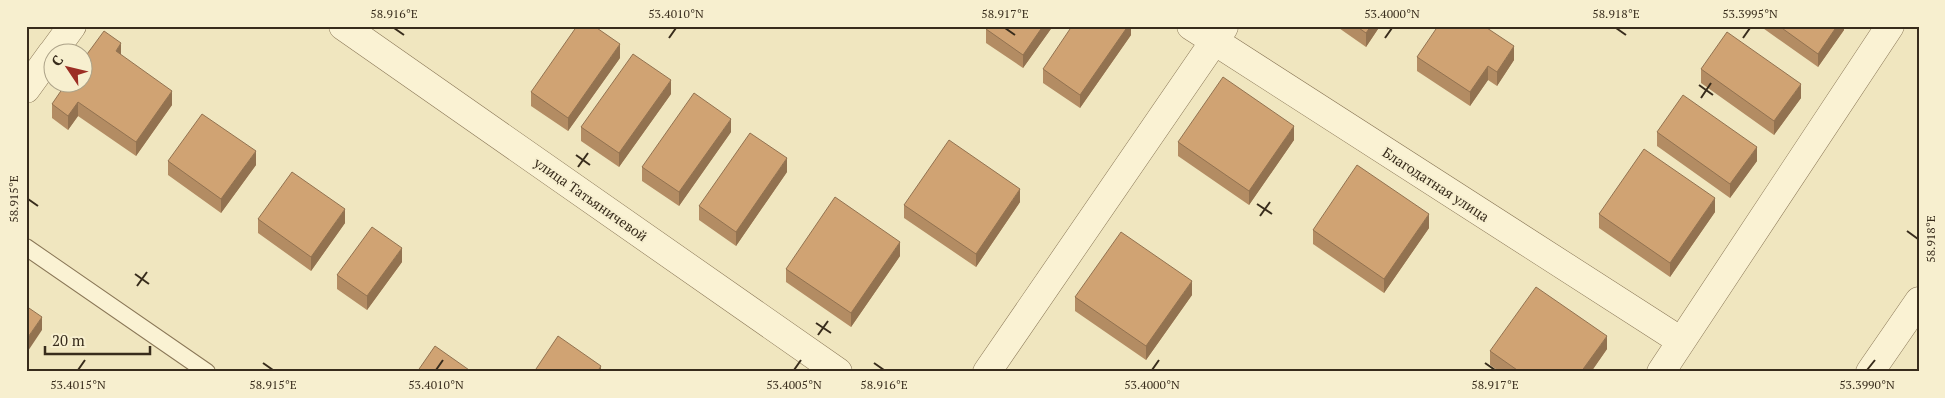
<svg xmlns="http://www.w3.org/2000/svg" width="1945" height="398" viewBox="0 0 1945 398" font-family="'PT Serif',serif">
  <rect width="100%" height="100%" fill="#f0e6bf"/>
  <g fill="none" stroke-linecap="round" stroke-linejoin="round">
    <defs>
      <path id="lane" d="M26,247L207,372"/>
      <path id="street" d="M343,26L838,372
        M1191,26L1681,341
        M53,52L72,26
        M26,89L52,53
        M987,372L1224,27
        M1661,372L1890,26
        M1870,372L1919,301"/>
    </defs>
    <use href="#lane" stroke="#8a7757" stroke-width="18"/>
    <use href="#street" stroke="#8a7757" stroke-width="29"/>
    <use href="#lane" stroke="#faf2d3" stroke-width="16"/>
    <use href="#street" stroke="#faf2d3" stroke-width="28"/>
  </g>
  <path fill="#b38c63" d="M988,26H1053L1023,68L986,43V29Z
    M1131,26V35L1080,108L1043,83V69Z
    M1336,26H1380L1366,47Z
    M1760,26H1844V30L1818,67Z
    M121,55L172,105L136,156L78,116L68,130L52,118V104Z
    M1417,57L1514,60L1497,86L1488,80L1470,106L1417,71Z
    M620,58L568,131L531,106V92Z
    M1701,69L1801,98L1774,135L1701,83Z
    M671,94L619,167L581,141V127Z
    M731,132L679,206L642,181V167Z
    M1657,132L1757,161L1730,198L1657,146Z
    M1294,140L1249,205L1178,156V142Z
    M168,161L256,165L221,213L168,175Z
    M787,172L736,246L699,220V206Z
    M1020,202L976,267L904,218V205Z
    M1715,212L1670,277L1599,228V214Z
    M258,219L345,223L311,271L258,233Z
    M1429,228L1384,293L1313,244V230Z
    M900,256L851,327L786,282V269Z
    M402,262L367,310L337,289V275Z
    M1192,295L1146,360L1075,311V297Z
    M1607,349L1591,372H1500L1490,365V351Z"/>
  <path fill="#927250" d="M1043,26H1053L1023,68V55Z
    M1128,26H1131V35L1080,108V95Z
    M1371,26H1380L1366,47V33Z
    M1837,26H1844V30L1818,67V54Z
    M121,43V57L116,51Z
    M620,44V58L568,131V118Z
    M1514,46V60L1497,86V72Z
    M1488,66V80L1470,106V92Z
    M671,80V94L619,167V153Z
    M1801,84V98L1774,135V121Z
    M172,91V105L136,156V142Z
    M78,102V116L68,130V116Z
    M731,119V132L679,206V192Z
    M1294,126V140L1249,205V191Z
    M1757,147V161L1730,198V184Z
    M256,151V165L221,213V199Z
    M787,158V172L736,246V232Z
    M1020,189V202L976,267V254Z
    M1715,198V212L1670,277V263Z
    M345,209V223L311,271V257Z
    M1429,214V228L1384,293V279Z
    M900,242V256L851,327V313Z
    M402,248V262L367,310V296Z
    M1192,281V295L1146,360V346Z
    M42,317V330L26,354V340Z
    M1607,336V349L1591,372H1581Z
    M601,366V372H597Z"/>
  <path fill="#d0a373" stroke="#927250" d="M577,26H594L620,44L568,118L531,92Z
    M988,26H1043L1023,55L986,29Z
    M1072,26H1128L1080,95L1043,69Z
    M1356,26H1371L1366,33Z
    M1438,26H1484L1514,46L1497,72L1488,66L1470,92L1417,57Z
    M1779,26H1837L1818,54Z
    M104,31L121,43L116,51L172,91L136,142L78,102L68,116L52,104L67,82H82V61Z
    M1727,32L1801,84L1774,121L1701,69Z
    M633,54L671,80L619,153L581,127Z
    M1223,77L1294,126L1249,191L1178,142Z
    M694,93L731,119L679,192L642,167Z
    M1683,95L1757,147L1730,184L1657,132Z
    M202,114L256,151L221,199L168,161Z
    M750,133L787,158L736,232L699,206Z
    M949,140L1020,189L976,254L904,205Z
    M1644,149L1715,198L1670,263L1599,214Z
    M1357,165L1429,214L1384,279L1313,230Z
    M292,172L345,209L311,257L258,219Z
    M835,197L900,242L851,313L786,269Z
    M372,227L402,248L367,296L337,275Z
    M1121,232L1192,281L1146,346L1075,297Z
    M1536,287L1607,336L1581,372H1520L1490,351Z
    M26,306L42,317L26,340Z
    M558,336L601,366L597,372H534Z
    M435,346L472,372H417Z"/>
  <path fill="none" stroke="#382c1c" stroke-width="2" d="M394,28L404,35M1005,28L1015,35M1616,28L1626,35M669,38L676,28M1385,38L1392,28M1743,38L1750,28M1699,85L1713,95M1701,98L1711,83M576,155L590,165M578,167L588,153M28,199L38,206M1257,204L1272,214M1260,216L1270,202M1907,231L1918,239M135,274L149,284M137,286L147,272M816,323L831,333M818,335L828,321M263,363L273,370M874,363L884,370M1485,363L1495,370M78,370L85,360M436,370L443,360M794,370L801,360M1152,370L1159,360M1867,370L1875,360"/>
  <g text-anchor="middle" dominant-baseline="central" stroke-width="4" stroke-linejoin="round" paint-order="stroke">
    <g font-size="14" fill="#382c1c" stroke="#f7efcf">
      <text transform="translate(1436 184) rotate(33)">Благодатная улица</text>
      <text transform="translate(591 199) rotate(35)">улица Татьяничевой</text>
    </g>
  </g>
  <rect width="1945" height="398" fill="none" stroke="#f7efcf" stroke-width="55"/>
  <g transform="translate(68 68) rotate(305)"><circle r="24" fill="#f7efcf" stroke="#aba187"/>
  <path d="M0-4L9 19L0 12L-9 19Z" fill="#9c2e24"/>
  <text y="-8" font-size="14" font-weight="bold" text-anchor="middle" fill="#382c1c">С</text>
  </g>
  <path d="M45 346v8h105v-8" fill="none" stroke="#382c1c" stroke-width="2.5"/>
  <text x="52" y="346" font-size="15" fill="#382c1c" stroke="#f7efcf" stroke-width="4" paint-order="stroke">20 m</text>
  <rect x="28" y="28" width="1890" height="342" fill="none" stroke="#382c1c" stroke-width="2"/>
  <g font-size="12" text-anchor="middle" fill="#382c1c">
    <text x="394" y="18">58.916°E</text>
    <text x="676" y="18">53.4010°N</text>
    <text x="1005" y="18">58.917°E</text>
    <text x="1392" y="18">53.4000°N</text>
    <text x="1616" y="18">58.918°E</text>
    <text x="1750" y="18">53.3995°N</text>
    <text transform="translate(14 199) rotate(-90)" y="4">58.915°E</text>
    <text transform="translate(1931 239) rotate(-90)" y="4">58.918°E</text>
    <text x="78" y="389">53.4015°N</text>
    <text x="273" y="389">58.915°E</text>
    <text x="436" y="389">53.4010°N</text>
    <text x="794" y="389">53.4005°N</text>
    <text x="884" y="389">58.916°E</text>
    <text x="1152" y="389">53.4000°N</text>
    <text x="1495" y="389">58.917°E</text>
    <text x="1867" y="389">53.3990°N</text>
  </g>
</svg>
